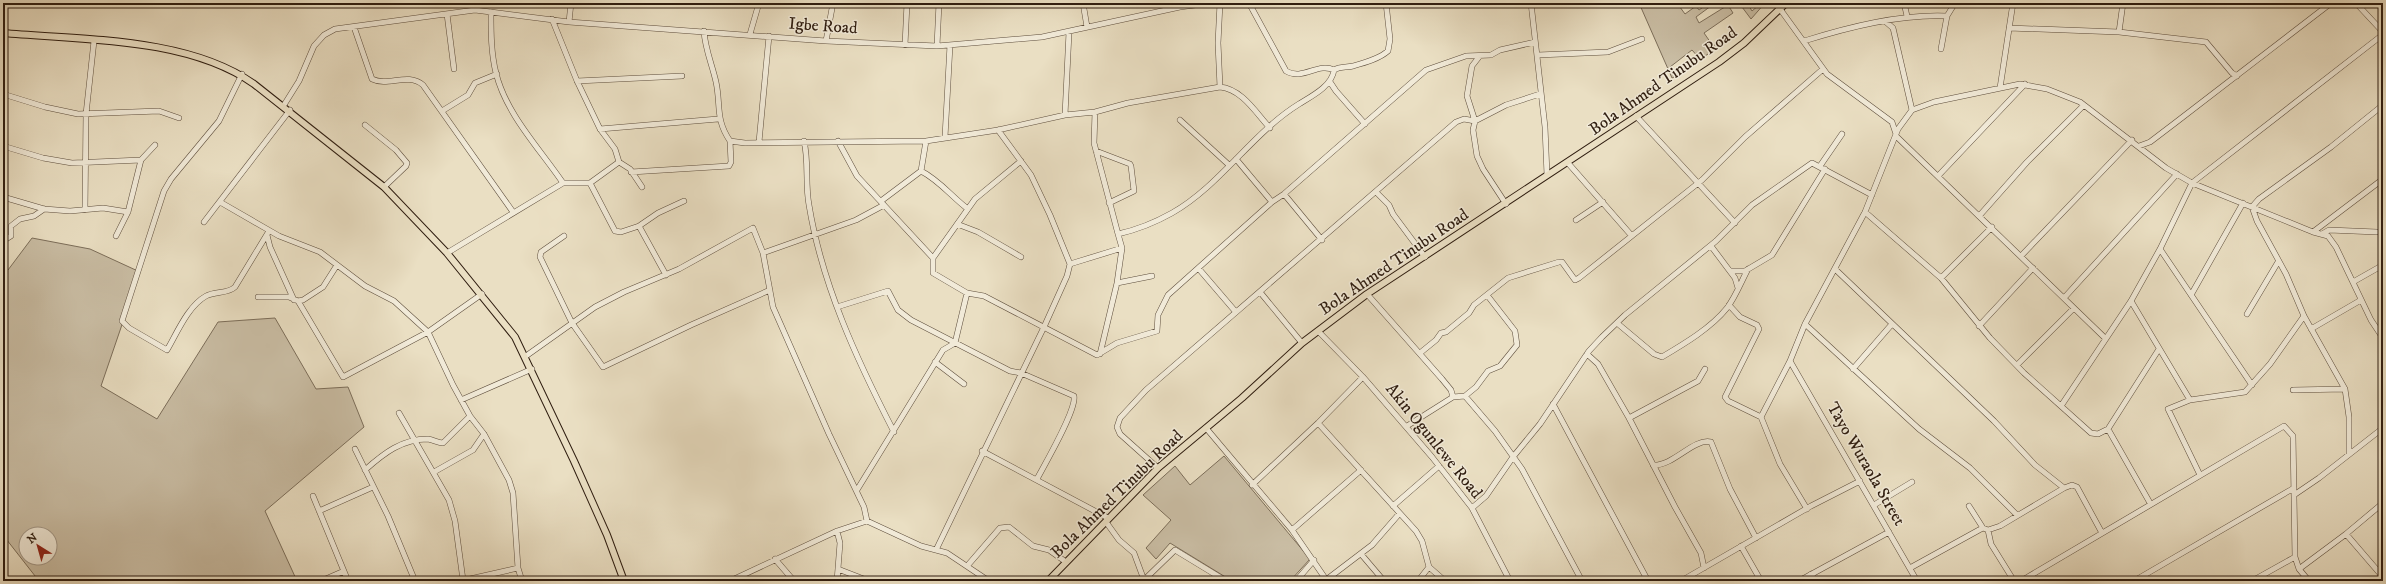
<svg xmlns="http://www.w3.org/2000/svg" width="2386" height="584" viewBox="0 0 2386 584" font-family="'IM FELL DW Pica',serif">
  <rect width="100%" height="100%" fill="#eadfc3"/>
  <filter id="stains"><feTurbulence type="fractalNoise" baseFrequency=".005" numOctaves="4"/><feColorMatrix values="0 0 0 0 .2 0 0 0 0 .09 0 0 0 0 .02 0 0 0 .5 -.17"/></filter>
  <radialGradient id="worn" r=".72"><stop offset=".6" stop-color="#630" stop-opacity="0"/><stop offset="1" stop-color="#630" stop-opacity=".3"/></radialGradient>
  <path fill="#cabea5" stroke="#7c6e5a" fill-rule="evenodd" d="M1639,3H1677L1685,14L1696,6L1699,10L1709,3H1715L1696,17L1699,23L1728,5L1733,13L1704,33L1713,46L1736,32L1718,48L1700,59L1692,50L1670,67L1677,76L1672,78Z
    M1739,3H1753L1749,6L1752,11L1759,5L1758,3H1765L1751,19Z
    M32,238L90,249L140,272L101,386L157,419L218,322L275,318L316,389L348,387L364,427L265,511L297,581H39L3,535V272L8,270ZM26,534H50V558H26Z
    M1224,456L1310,559L1290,581H1232L1170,543L1156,559L1146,548L1171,520L1143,495L1175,466L1190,485Z"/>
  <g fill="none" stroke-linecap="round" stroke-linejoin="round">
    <defs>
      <path id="minor" d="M1083,3L1087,27
        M1249,3L1286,71C1303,81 1318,62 1334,70
        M1531,3L1545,127L1547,175
        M1904,3L1907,16
        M2356,3L2383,32
        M1780,9L1827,74L1892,122L1896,134
        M475,10L478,3
        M491,12C491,33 491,53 496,73C506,114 540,149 563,183
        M447,14L454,69
        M552,19L577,81L600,129L615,149L619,162L630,169L642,187
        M569,22L571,3
        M1886,22L1893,28L1912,110
        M354,27L372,79C388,87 408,72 423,85L513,212
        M2009,28L2119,32L2206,42L2232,73L2237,76
        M704,31C705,49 712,64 716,82C721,105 715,119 730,141L745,143L926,141L998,130L1065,115L1095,112L1128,103L1220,87C1242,89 1256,113 1270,128
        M2119,32L2123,3
        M750,34L759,3
        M826,41L833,3
        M1804,41C1849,27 1900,14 1947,16
        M905,45L907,3
        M937,46L939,3
        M1941,49L1947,16L1955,3
        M1538,55L1608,52L1642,39
        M1479,57L1472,66L1467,96L1475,121L1473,130L1477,156L1483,169L1506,204
        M242,74L219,121L171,179L164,191L122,321L129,328L167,350C177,333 188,306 206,296C215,291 228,294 235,287L269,231
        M577,81L682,76
        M1330,82L1336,91L1365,124
        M1220,87L1218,43L1220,3
        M2000,88L2013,3
        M3,94L45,107L78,114L159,111L179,118
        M284,105L299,81L314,46L324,35L335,29L475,10L569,22L826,41L937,46L1042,37L1180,7L1210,3
        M442,111L468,95L475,83L497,74
        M1095,112L1094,143L1118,234
        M1065,115L1069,32
        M1636,116L1735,223
        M1180,120L1229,165
        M365,125L396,150L407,163L406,166L384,187
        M600,129L718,119
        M1896,136L2105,338
        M945,137L950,45
        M804,141C809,162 805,184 809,205C822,285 857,360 894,432
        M838,141L857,176L933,258
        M759,142L769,36
        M3,146L43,158L72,163L141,160
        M2139,146L2150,142L2175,123L2331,3
        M1096,151L1130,164L1131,166L1134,191L1109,203
        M1236,159L1272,202
        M1021,161L975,199L933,258V273L967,293L984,296L1097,355L1117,343L1157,331L1158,315L1168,295L1272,202L1284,194L1426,70L1466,56L1491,55L1500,50L1535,42
        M1568,163L1631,235
        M1820,166L1842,134
        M921,171C939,180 952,197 968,209
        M631,172L729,166L731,162L730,141
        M1939,175L2025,84
        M590,183L615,231L621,232L639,226L666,275
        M1376,192L1389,205L1393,214L1425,257
        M1284,194L1322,240
        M3,197L44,209L70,211L103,208L128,212L141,160L155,145
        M881,201L921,171L926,141
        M220,202L279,236L320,252L365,286L394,301L428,332L453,385L470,416L484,434L509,480L513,493L518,568L522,581
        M85,210L86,114L94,41
        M1865,212L1941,278L1990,338L2024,373L2091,433L2098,434L2108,429L2159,349
        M1980,215L2027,162L2084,105
        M1576,220L1603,202
        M204,222L290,110
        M957,224L978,232L1021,257
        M639,226L658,213L684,201
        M2313,232L2383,179
        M2322,234L2329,230L2377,232
        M267,235L270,247L294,300
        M116,236L128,212
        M564,236L541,252L540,257L572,323L603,367L691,325L770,290
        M3,241L11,236V226L20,219L34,216L44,209
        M1711,246L1735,278L1738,288
        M1122,248L1118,234C1136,230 1156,222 1172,213C1220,186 1252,133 1299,104C1312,96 1332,86 1334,70C1341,66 1346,68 1353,66C1364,63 1379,59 1388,51L1390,39L1386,3
        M2160,249L2252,385
        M447,253L563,183H590L619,162
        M763,253L856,220L884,205
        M2021,256L2132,140
        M1070,264L1122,248L1117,283L1100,354
        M1199,269L1235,311
        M1835,269L1994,421L2035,465L2064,488L2072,485L2077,487L2102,533
        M1731,271H1745L1772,255L1825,169
        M1941,278L1992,227
        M2353,282L2383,265
        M1117,283L1152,276
        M1260,292L1302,343
        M1367,294L1442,379L1451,390L1453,397
        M2191,295L2243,203
        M258,297H289L298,301L303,300L323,287L337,265
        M2064,298L2177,174
        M298,301L343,377L428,332L482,294
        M2131,301L2190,400
        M1729,305L1740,317L1757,325L1759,329L1725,397L1728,401L1761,417L1780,464L1807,509
        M837,307L888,291L898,310L911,320L1010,371L1021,373L1074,396C1077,409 1045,464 1037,479
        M2247,314L2278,262
        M1617,323L1654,354L1662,357C1684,344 1711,328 1727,308C1736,296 1741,282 1748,269
        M1805,324L1919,429L1970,468L2017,515
        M1979,326L2033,268
        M2311,329L2361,300
        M1318,331L1363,377L1432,457L1472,508L1510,581
        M1420,353L1436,340L1441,333L1446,332L1469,313L1474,305L1508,278L1559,262H1562L1575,280L1579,278L1702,180L1745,137L1823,69
        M1587,354L1598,364L1629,418L1675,507L1701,553L1704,568
        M526,356L595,307L624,292L679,269L753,228L763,253L773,307L829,434L864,507L867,521
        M1790,361L1917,581
        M935,362L964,384
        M2017,365L2074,308
        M1853,369L1892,324
        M2293,390L2345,389
        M1465,396L1495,431L1522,469L1582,581
        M461,400L532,369
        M1553,404L1648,581
        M2061,406L2131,301L2160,249L2192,183L2381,36L2383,32
        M399,413L449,500L455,521L463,580
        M1761,417L1790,361L1805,324L1865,212L1898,129L1912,110L1934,102L2020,84L2047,89L2080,102L2166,168L2192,183L2313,232L2328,236L2336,247L2371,320L2383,338
        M1629,418L1698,381L1705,369
        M1318,423L1416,531L1422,541L1429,567L1445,581
        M1407,426L1453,397L1465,396L1476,387L1488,371L1500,366L1517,345L1515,331L1487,295
        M1206,428L1292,530L1327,581
        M2108,429L2150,503
        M355,449L388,516L415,581
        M982,451L1108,518
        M2349,454V417L2345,389L2304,316L2286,274L2257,221L2252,207L2259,199L2331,147L2383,105
        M1653,465C1674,466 1693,438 1711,442L1730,489L1756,538
        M1158,468L1120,434L1117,427L1120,418L1146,390L1456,122L1464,119L1475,121L1506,105L1540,94
        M365,470C384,453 402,439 428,439C434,440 438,443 443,443L470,416
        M434,472L473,450L484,434
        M2200,475L2168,409L2190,400L2245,392L2270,364L2304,316
        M1252,485L1318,423L1363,377
        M857,490L943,350L955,343L967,293
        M2294,495L2319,478L2383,428
        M313,496L348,581
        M1874,505L1912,482
        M1393,506L1439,466
        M1969,506L1983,528
        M1472,508L1486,496L1513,457L1540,424L1589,351L1602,337L1625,315L1716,241L1752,205L1812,163L1872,195
        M319,511L373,487
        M1106,522L1119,540L1134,553L1144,580
        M1292,530L1361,470
        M1988,530L1991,544L2014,581
        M2346,534L2383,577
        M1741,546L1761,581
        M936,550L1044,327L1067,276L1070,264L1050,215L1031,175L998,130
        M1361,554L1384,581
        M775,559L794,581
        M968,565L1000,528L1009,527L1033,546L1049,550L1066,562
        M1910,568L1979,530L1983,528L1988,530L2000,526L2064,488
        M838,569L869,581
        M2299,569L2346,534L2383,503
        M1811,574L1815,581
        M1326,580L1372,545L1399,514
        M321,581L344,571
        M461,581L518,568
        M730,581L837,531L867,521L921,546L947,553L989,581
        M837,581L840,543L837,531
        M1143,581L1175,550L1226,581
        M1296,581L1314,560
        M1418,581L1429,567
        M1681,581L1811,506L1860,481
        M1799,581L1889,532
        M2021,581L2284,426L2293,436L2295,557L2299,569L2309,581
        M2134,581L2294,488
        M2252,581L2295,557"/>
      <path id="major" d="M3,33C82,40 188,37 254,84L384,187L447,253L515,337L574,461L607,535L624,581
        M1048,581L1158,468L1242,398L1302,343L1367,294L1719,62L1744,43L1786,3"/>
    </defs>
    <use href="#minor" stroke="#5e4e3d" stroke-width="6"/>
    <use href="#major" stroke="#2f1d10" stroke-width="8"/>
    <use href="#minor" stroke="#f1ead8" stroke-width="5"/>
    <use href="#major" stroke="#eadfc3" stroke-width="6"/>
  </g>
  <g text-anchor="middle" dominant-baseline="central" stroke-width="3" stroke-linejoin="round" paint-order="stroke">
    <g font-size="17" fill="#2f1d10" stroke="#f1ead8">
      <text transform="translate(823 26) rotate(4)">Igbe Road</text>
      <text transform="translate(1663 81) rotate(-35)">Bola Ahmed Tinubu Road</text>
      <text transform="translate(1394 262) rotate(-34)">Bola Ahmed Tinubu Road</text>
      <text transform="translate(1434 441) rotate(51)">Akin Ogunlewe Road</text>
      <text transform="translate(1866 464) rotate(60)">Tayo Wuraola Street</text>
      <text transform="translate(1117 494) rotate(-44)">Bola Ahmed Tinubu Road</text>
    </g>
  </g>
  <rect width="2386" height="584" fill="none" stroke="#eadfc3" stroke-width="16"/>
  <rect x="4" y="4" width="2378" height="576" fill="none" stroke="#2f1d10" stroke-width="2"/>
  <rect x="8" y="8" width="2370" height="568" fill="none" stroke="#2f1d10"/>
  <g transform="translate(38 546) rotate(323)"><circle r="19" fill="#f1ead8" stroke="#a39888"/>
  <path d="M0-3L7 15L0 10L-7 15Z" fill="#8f2418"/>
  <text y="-6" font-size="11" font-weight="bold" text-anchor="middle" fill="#2f1d10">N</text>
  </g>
  <rect width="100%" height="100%" filter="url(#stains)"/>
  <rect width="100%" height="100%" fill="url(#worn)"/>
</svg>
